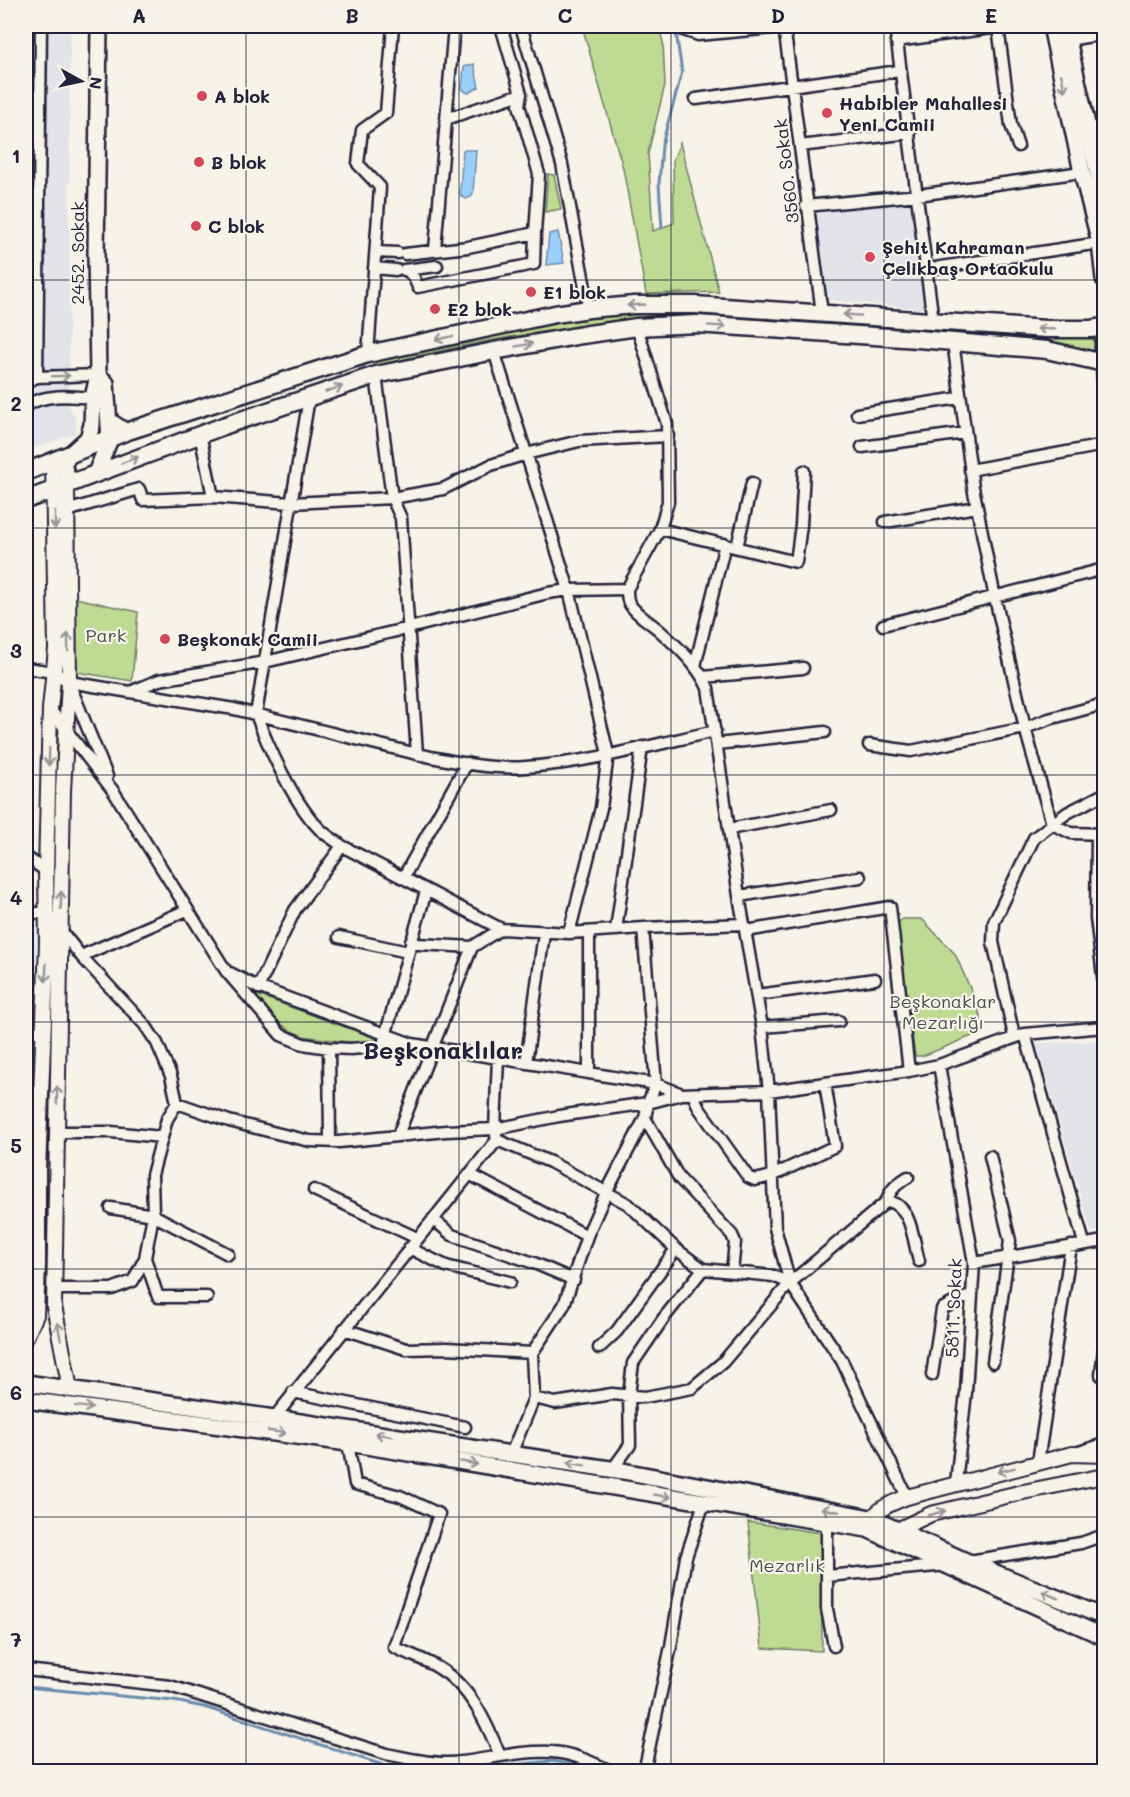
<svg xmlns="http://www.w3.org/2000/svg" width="1130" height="1797" viewBox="0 0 1130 1797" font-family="Mali,sans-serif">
  <rect width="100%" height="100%" fill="#f7f3e8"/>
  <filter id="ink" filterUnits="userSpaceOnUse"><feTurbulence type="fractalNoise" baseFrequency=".0167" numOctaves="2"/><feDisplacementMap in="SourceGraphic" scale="12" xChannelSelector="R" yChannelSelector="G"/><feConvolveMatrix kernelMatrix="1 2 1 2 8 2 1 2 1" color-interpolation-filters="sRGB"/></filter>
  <g filter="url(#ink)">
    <path fill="#e3e3ea" d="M26,26H70L69,406L76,420V433L26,451Z
      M911,200L927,309L828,300L815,214Z
      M26,924L37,925L35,1027L26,1026Z
      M1104,1041V1233H1103L1091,1231L1036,1043Z"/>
    <path fill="#bfdb93" stroke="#707e67" stroke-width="1.5" d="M582,26H659L663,42L665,85L648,153L653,231L674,223L673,160L680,143L719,292L646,294L623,168Z
      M548,174L554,175L561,209L545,212Z
      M670,309L1099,333L1097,355L635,320C547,329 459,344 374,367L372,358L580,316Z
      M76,598L138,612L132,681L77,672Z
      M903,919H922L955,954L977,1004L984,1031L923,1056H915L897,923Z
      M255,994L380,1040L362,1044L303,1036L289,1030L279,1022Z
      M26,1041H35L30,1163L26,1162Z
      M748,1522L821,1533L822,1651L762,1648Z"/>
    <path fill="#9bcff9" stroke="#6b8aad" stroke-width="1.5" d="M474,64L479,87L468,93L462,89L464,67Z
      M463,150H476L473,193L471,197L466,199L461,196L460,192Z
      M558,232L564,263L546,265L549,234Z"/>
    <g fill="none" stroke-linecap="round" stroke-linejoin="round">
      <path stroke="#6b8aad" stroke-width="3" d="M662,228L659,184L662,145L682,72L675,26
        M26,1687L174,1701L204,1707L392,1768L424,1772
        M442,1772L552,1761L581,1767L591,1772"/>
      <defs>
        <path id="minor" d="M501,26L521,94L519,105L539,174L535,233
          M521,26L562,164L589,309
          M784,26L822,313
          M895,26L933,321
          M998,27L1011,125L1018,146
          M683,30L698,35L784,27
          M1068,40L1104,34
          M896,41L1006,26
          M696,99L899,71
          M446,119L521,94
          M1087,130L1104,126
          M800,146L910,133
          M806,206L918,195L1082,172
          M435,249L454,26
          M376,252L398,253
          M405,254L468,247L535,233L534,264L418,287L414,278L408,271
          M374,268L396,270
          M928,269L1100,243
          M404,270L437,266
          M637,327L667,424L668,502L660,529L627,589C627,594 627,599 629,603C636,615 650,622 660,631C678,647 698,665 708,688L739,896L762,1027L769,1091L775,1228L790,1283L842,1361L907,1497
          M953,342L973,487L995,598L1025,728L1052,824L1071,833L1104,834
          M494,351L569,590L608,754L601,808L569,933
          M368,354L380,187L358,164L362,130L386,113L393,26
          M376,375L392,498L401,518L417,754
          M37,377L41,26
          M26,382L37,377L98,375
          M309,398L256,714C268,747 297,810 323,832C329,837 336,841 342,846L501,929L569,933L643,928L744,924
          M26,406C44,393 72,396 93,398
          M857,414L959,398
          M200,434L213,497
          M862,447L965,433
          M970,470L1104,445
          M67,511L139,489L143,500L213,497L291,503L392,498L443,489L491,465L526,454L579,441L668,436
          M885,522L977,507
          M660,529L796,562L801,525L804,471
          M737,547L752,483
          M883,625L1104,569
          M695,666L725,544
          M26,668L54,672L69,682L234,709L417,754C451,761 490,770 526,767C589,763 653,745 715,731
          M703,677L803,668
          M70,685L107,776
          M130,692L159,680L265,662L409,628L548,593L569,590L627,589
          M50,709L114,792L226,971L281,1035L303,1044L329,1048L350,1049L412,1044
          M717,744L825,732
          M869,745L911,751L1025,728L1049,719L1104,704
          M729,829L831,810
          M1097,835L1096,918L1104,984
          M26,857L46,871
          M403,878L467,763
          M739,896L860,877
          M26,913H47L81,956L145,1025L157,1043L171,1076L177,1103L229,1121L280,1134L310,1141L339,1142L446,1131L495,1129L559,1116L648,1103L682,1094L769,1091L909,1071L939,1065L1025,1034L1104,1027
          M643,928L656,1084L648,1103L645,1118L679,1178L732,1235L735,1242L732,1272
          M616,930L642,747
          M746,931L890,907L909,1071
          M589,932V1072
          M339,937L408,952
          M411,941L418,944L472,947L501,929
          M81,956L187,910
          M230,973L255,986L412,1044L656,1084L682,1094
          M258,988L295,910L342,846
          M757,995L875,979
          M762,1027L839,1021
          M26,1032H44
          M1025,1034L1084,1243
          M1014,1036L993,942L994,922L1034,838L1067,813L1104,794
          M384,1040L426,891
          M329,1048L330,1141
          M526,1063L544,933
          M939,1065L974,1263L966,1392L956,1483
          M693,1094L699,1108L748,1177L755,1180L772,1176L835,1146L825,1083
          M56,1132H111L162,1137
          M398,1135L472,947
          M497,1140L550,1162L628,1204L676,1249L703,1269L773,1276L790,1283
          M990,1156L1010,1241L993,1362
          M469,1174L587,1236
          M314,1190L417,1238
          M887,1201C912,1204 913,1241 919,1261
          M111,1208L153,1215L228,1254
          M433,1219L452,1235L534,1263L574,1280
          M409,1248L446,1266L510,1282
          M145,1258L158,1297H207
          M974,1263L1104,1241
          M54,1289H112L133,1281L145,1258L153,1215L152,1175L167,1119L177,1103
          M26,1295L37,1290
          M344,1329L406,1349L447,1348L532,1353
          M599,1348L617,1331L676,1249
          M932,1375L942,1309L961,1299L971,1296
          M1101,1375L1104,1350
          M293,1392L465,1427
          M534,1398L555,1403L612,1394L645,1397L692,1388L723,1362L790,1283L887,1201C890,1189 898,1183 908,1177
          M274,1418L497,1140L495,1129L498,1058
          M348,1443L355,1484L400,1496L439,1514L394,1647C408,1654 424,1659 437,1667C470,1686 486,1721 500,1756
          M1079,1452L1104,1444
          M511,1454L534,1398L532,1353L564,1305L587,1236L606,1193L645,1118
          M1038,1462L1071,1246
          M612,1470L630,1445L629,1395L633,1363L663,1319L703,1269
          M827,1522V1609L834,1646
          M969,1561L1081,1543L1104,1535
          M827,1576L947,1565
          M26,1670L170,1686L386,1754C407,1758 429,1764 450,1763C484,1761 518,1750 552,1752C573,1753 594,1763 613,1772
          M644,1772L671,1646L686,1557L704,1503"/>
        <path id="tertiary" d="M1104,357V377
          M67,486L69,682L63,791L54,1306L70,1389
          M26,1337L36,1315L38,1265V1171L47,943L46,871L50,709L56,649L53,462
          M867,1528C875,1509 889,1504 907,1497L1072,1454L1104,1455
          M891,1533L931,1514L1023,1492L1104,1476"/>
        <path id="secondary" d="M1051,26L1082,172L1100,243L1104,279
          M1067,26L1068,40L1104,200
          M96,473L110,439L106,383L98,375
          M76,482L68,477L63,466L68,456L88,438L92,425L93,398L98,375L96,255L99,26
          M26,1383L274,1418L623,1471L871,1518L966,1561L1104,1617
          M26,1400L348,1443L867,1529L1104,1637"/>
        <path id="primary" d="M1104,340V352
          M110,422L125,432
          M26,472L125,432L368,354L555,314L589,309L634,305H695L1046,329H1091L1104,327
          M26,500L226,425L376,375L494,351L582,335L637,327L696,324L918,339L1047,350L1104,363"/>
      </defs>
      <use href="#minor" stroke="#22223b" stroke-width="15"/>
      <use href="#tertiary" stroke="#22223b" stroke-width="18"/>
      <use href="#secondary" stroke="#22223b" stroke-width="20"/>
      <use href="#primary" stroke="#22223b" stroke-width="21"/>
      <use href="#minor" stroke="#f7f3e8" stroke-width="10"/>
      <use href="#tertiary" stroke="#f7f3e8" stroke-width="14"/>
      <use href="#secondary" stroke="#f7f3e8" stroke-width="15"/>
      <use href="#primary" stroke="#f7f3e8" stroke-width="16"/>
    </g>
    <defs><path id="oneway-shaft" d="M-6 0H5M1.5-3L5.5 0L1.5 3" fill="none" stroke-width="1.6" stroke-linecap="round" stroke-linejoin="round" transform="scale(1.5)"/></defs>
    <g stroke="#97959a">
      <use href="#oneway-shaft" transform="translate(1063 83) rotate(78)"/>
      <use href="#oneway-shaft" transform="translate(636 305) rotate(177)"/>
      <use href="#oneway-shaft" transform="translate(852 315) rotate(-176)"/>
      <use href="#oneway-shaft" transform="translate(717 326) rotate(4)"/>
      <use href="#oneway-shaft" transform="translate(1046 329) rotate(-178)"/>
      <use href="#oneway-shaft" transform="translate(444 338) rotate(168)"/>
      <use href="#oneway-shaft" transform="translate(524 345) rotate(-10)"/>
      <use href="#oneway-shaft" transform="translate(61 376) rotate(-2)"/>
      <use href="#oneway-shaft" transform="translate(334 389) rotate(-18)"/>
      <use href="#oneway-shaft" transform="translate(130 460) rotate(-20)"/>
      <use href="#oneway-shaft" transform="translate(55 520) rotate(90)"/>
      <use href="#oneway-shaft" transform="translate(68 642) rotate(-91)"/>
      <use href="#oneway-shaft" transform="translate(49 757) rotate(92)"/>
      <use href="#oneway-shaft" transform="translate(61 900) rotate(-89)"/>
      <use href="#oneway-shaft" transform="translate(46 973) rotate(92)"/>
      <use href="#oneway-shaft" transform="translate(57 1095) rotate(-89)"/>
      <use href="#oneway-shaft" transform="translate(59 1331) rotate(-101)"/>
      <use href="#oneway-shaft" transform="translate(84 1407) rotate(7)"/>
      <use href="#oneway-shaft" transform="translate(277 1432) rotate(8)"/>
      <use href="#oneway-shaft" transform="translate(384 1435) rotate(-171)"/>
      <use href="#oneway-shaft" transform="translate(469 1463) rotate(10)"/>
      <use href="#oneway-shaft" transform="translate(576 1464) rotate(-171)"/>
      <use href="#oneway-shaft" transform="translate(1006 1470) rotate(165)"/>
      <use href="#oneway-shaft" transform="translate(662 1496) rotate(10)"/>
      <use href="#oneway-shaft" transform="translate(830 1510) rotate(-169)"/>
      <use href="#oneway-shaft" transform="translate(937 1513) rotate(-16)"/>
      <use href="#oneway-shaft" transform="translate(1050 1595) rotate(-158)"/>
    </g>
  </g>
  <path fill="none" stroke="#22223b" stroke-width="1.5" stroke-opacity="0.55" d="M246,26V1772M459,26V1772M671,26V1772M884,26V1772M26,280H1104M26,528H1104M26,775H1104M26,1022H1104M26,1269H1104M26,1517H1104"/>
  <g fill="#d1495b" stroke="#f7f3e8" stroke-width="2">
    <circle cx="202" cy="96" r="6"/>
    <circle cx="827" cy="113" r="6"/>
    <circle cx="199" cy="162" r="6"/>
    <circle cx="196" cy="226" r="6"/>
    <circle cx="870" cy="257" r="6"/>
    <circle cx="531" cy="292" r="6"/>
    <circle cx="435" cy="309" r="6"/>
    <circle cx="165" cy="639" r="6"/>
  </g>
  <g text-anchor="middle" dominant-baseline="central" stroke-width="4.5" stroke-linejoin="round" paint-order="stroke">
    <g font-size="18" font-weight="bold" fill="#22223b" stroke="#f7f3e8" text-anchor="start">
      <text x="214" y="96">A blok</text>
      <text x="839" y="103">Habibler Mahallesi<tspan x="839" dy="21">Yeni Camii</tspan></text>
      <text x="211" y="162">B blok</text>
      <text x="208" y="226">C blok</text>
      <text x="882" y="247">Şehit Kahraman<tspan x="882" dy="21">Çelikbaş Ortaokulu</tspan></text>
      <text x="543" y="292">E1 blok</text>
      <text x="447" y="309">E2 blok</text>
      <text x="177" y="639">Beşkonak Camii</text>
    </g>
    <g font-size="18" fill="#22223b" stroke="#f7f3e8">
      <text transform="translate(786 171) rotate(-97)">3560. Sokak</text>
      <text transform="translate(77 253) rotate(-90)">2452. Sokak</text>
      <text transform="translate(953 1308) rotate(-88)">5811. Sokak</text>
    </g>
    <g font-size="18" fill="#495051" stroke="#f7f3e8">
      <text x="106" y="635">Park</text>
      <text x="943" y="1001">Beşkonaklar<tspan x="943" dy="21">Mezarlığı</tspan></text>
      <text x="787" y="1565">Mezarlık</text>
    </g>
    <g font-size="24" font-weight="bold" fill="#22223b" stroke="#f7f3e8">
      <text x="443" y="1049">Beşkonaklılar</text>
    </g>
  </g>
  <rect width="1130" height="1797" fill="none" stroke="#f7f3e8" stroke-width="66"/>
  <g transform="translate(81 81) rotate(98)" stroke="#f7f3e8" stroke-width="4.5" paint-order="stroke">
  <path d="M0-4.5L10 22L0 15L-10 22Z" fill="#22223b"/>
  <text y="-9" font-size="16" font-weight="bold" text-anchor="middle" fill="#22223b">N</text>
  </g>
  <rect x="33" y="33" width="1064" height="1731" fill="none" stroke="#22223b" stroke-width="2"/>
  <g font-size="20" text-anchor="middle" font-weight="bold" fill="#22223b">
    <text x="139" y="23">A</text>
    <text x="352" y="23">B</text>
    <text x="565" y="23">C</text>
    <text x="778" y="23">D</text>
    <text x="991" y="23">E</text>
    <text x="16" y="163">1</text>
    <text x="16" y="411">2</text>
    <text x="16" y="658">3</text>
    <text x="16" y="905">4</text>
    <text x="16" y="1153">5</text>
    <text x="16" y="1400">6</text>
    <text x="16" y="1647">7</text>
  </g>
</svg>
